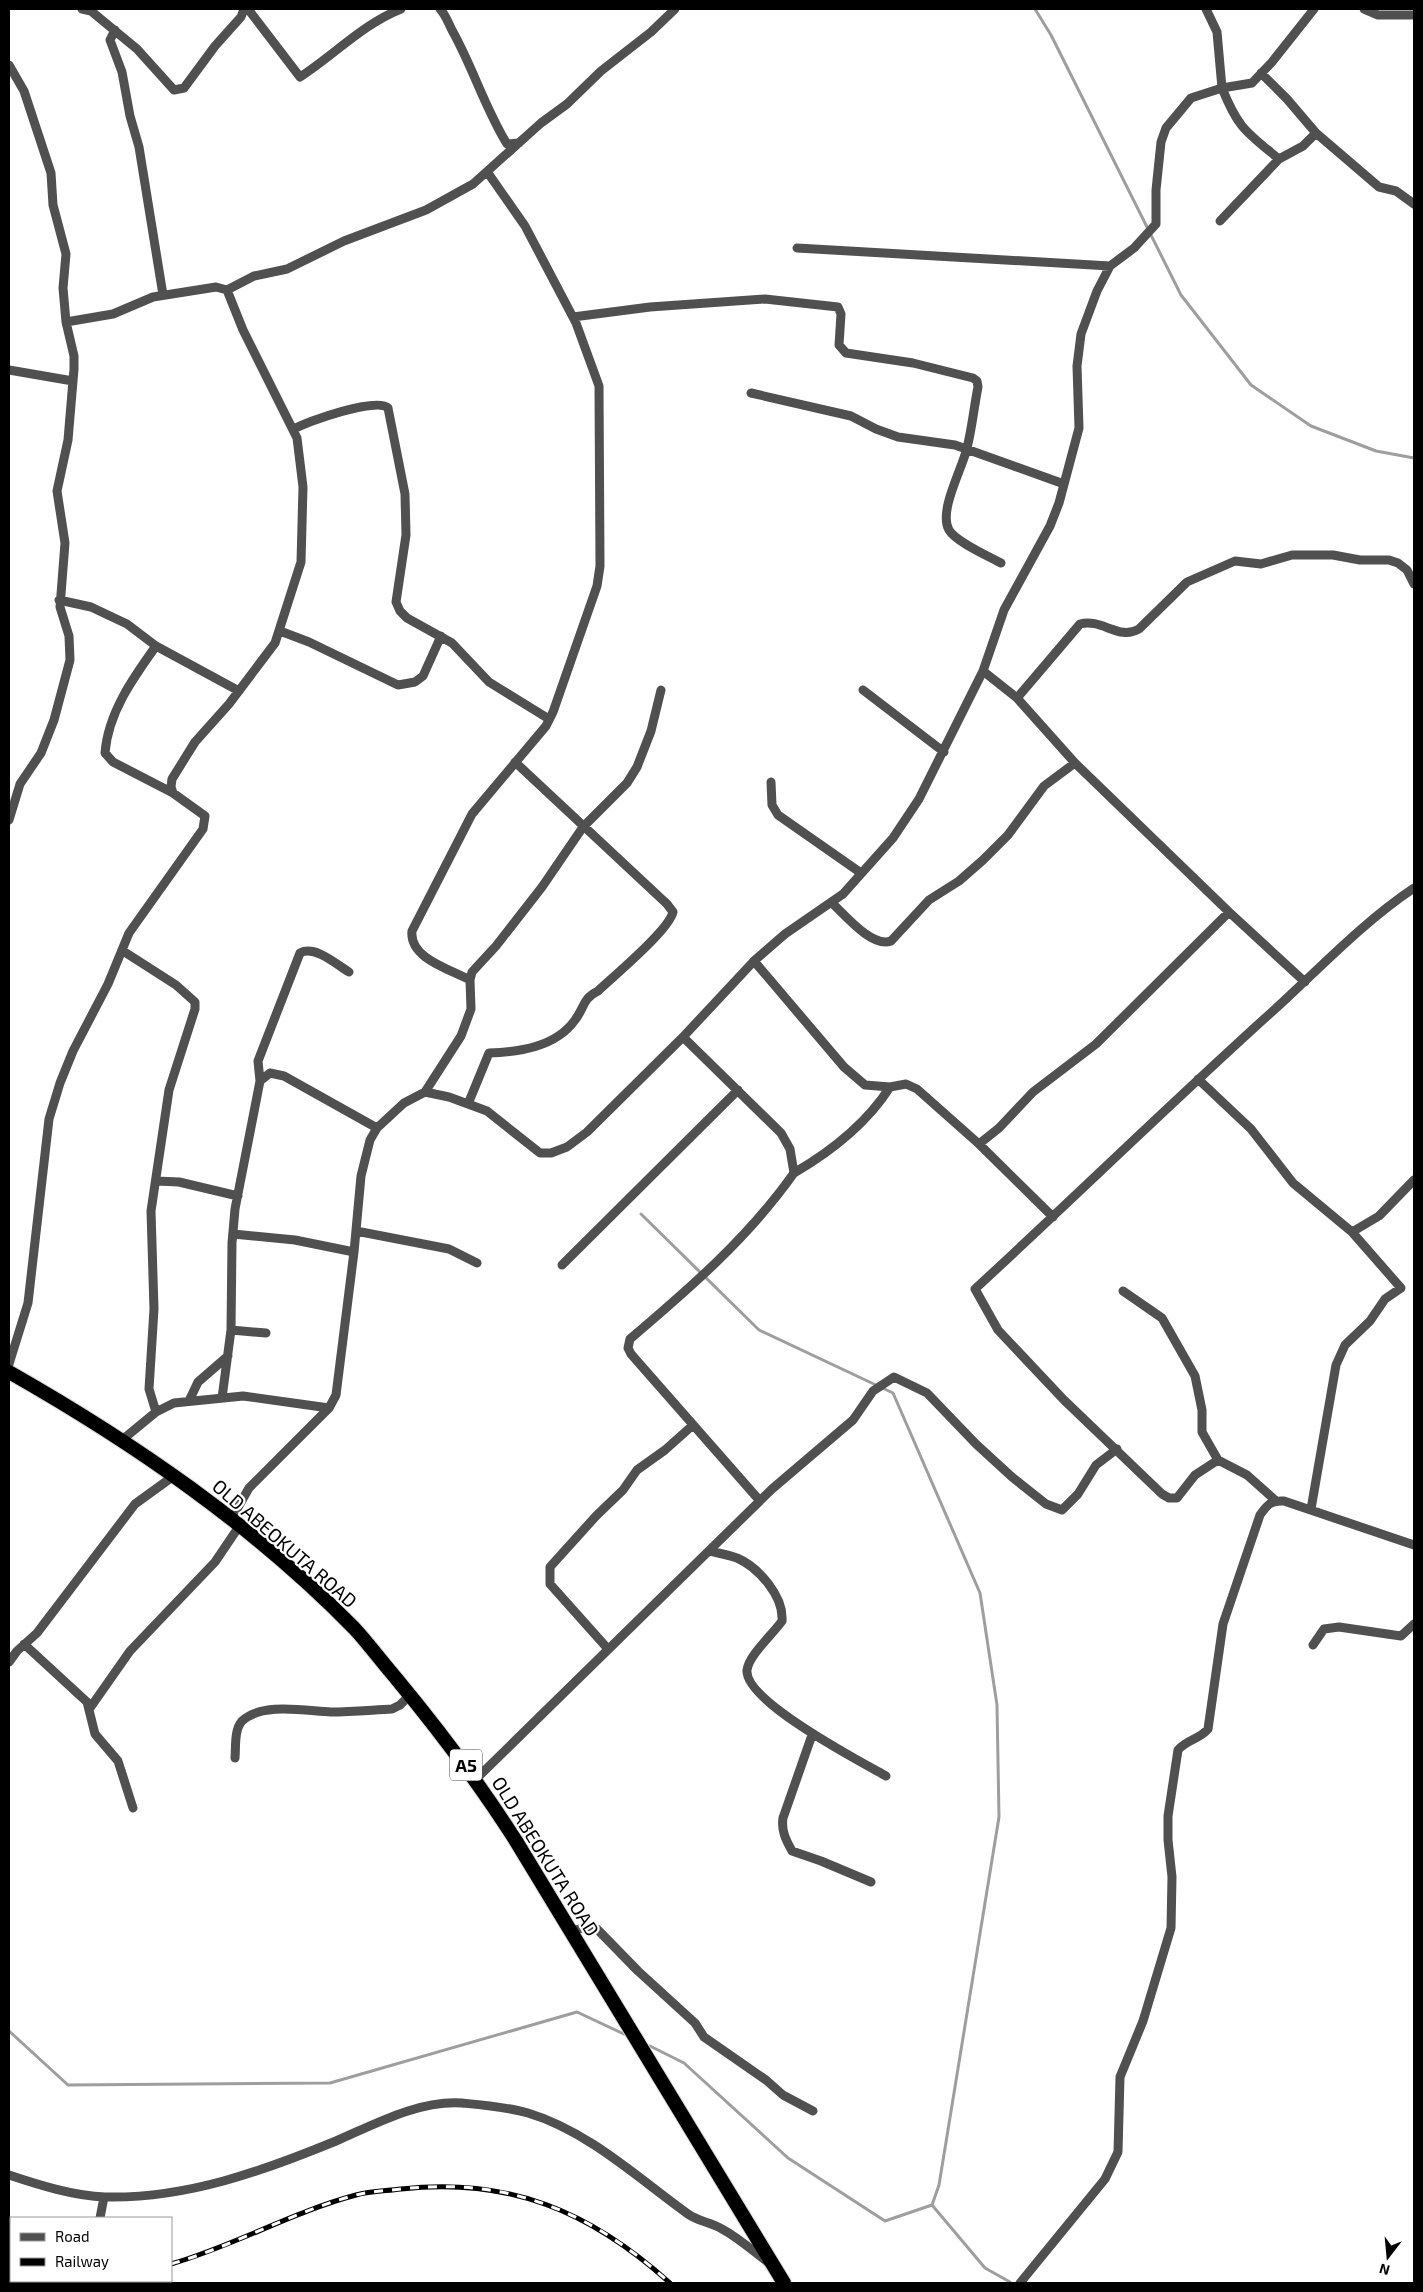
<svg xmlns="http://www.w3.org/2000/svg" width="1423" height="2292" viewBox="0 0 1423 2292" font-family="'Exo 2',sans-serif">
  <rect width="100%" height="100%" fill="#fff"/>
  <g fill="none" stroke-linecap="round" stroke-linejoin="round">
    <path stroke="#9e9e9e" stroke-width="3" d="M1035,9L1051,35L1181,295L1251,385L1311,426L1376,451L1414,458
      M641,1214L759,1330L893,1393L980,1593L997,1705L999,1817L939,2185L932,2205
      M9,2031L68,2085L330,2083L577,2012L624,2034
      M650,2046L684,2063L788,2158L885,2221L932,2205L985,2268L1010,2282"/>
    <defs>
      <path id="trunk" d="M9,1372C134,1443 253,1525 354,1628C368,1643 381,1661 395,1677C439,1730 479,1783 516,1841L784,2283"/>
    </defs>
    <use href="#trunk" stroke="#dbdbdb" stroke-width="16"/>
    <path stroke="#505050" stroke-width="9" d="M82,9L91,11L137,49L174,90L184,88L215,46L241,17L244,9
      M248,9L300,77C334,55 363,24 401,9
      M440,9C446,15 449,25 453,32C473,68 485,108 507,144L519,143
      M1364,9L1378,15H1414
      M115,30L110,40L122,72L130,116L139,147L163,295
      M9,65L24,91L51,173L53,205L66,254L63,288L66,322L113,314L153,297L216,287L227,290L243,330L297,438L303,487L301,562L275,643L229,704L195,742L172,779L171,787L173,793L205,816L203,829L129,933L108,984L73,1051L60,1083L49,1119L28,1303L9,1364
      M1261,73L1287,99L1316,133L1379,187L1396,191L1414,204
      M1279,159L1303,146L1316,133
      M1220,221L1279,159C1246,132 1238,128 1222,88L1252,83L1272,62L1314,9
      M797,248L1110,266
      M227,290L254,276L287,269L344,241L426,210L473,184L541,123L567,104L601,71L651,32L675,9
      M573,317L650,307L765,299L838,307L841,314L839,345L846,353L913,363L973,378L977,381L978,387C974,407 972,428 967,448C963,467 938,511 949,530C956,542 988,556 1001,563
      M9,370L73,381
      M751,393L851,416L876,429L898,437L955,445L1064,484
      M294,429C308,421 377,397 388,408L405,494L406,535L396,602L400,611L407,618L452,643L489,682L549,719
      M59,600L91,607L127,624L156,646L239,691
      M280,631L309,642L398,685L415,682L423,676L441,636
      M156,646C133,678 108,713 105,753L113,762L173,793
      M983,671L1017,698L1075,763
      M863,690L944,752
      M1017,698L1080,624C1102,618 1119,641 1139,629L1187,582L1235,561L1261,564L1292,555H1333L1360,560H1389L1398,563L1407,570L1414,584
      M771,782L772,805L778,815L861,873
      M9,820L20,784L41,753L54,720L70,660L69,636L60,607L65,543L57,491L68,440L74,369V356L66,322
      M831,902C845,915 872,948 891,941L929,900L959,881L983,860L1008,835L1044,786L1075,763L1229,912L1305,982
      M123,951L176,985L195,1002V1009L169,1090L151,1211L154,1309L149,1389L156,1412
      M754,961L844,1067L865,1085L890,1087L906,1084L917,1089L979,1144L999,1128L1033,1092L1096,1044L1229,912
      M470,980C449,969 409,958 412,931L472,814L546,726L553,712L597,586L600,566L599,386L576,323L525,226L488,173
      M683,1037L781,1133L790,1149L794,1173C748,1238 690,1288 630,1339L628,1348L631,1354L760,1501
      M1198,1079L1251,1129L1293,1183L1352,1232L1401,1288L1385,1299L1370,1321L1345,1345L1336,1365L1311,1509
      M260,1081L270,1073L284,1076L377,1128
      M425,1092L461,1036L471,1009L470,980L472,972L496,946L542,887L583,827L627,783L637,767L651,731L661,690
      M468,1104L489,1053C519,1052 556,1047 575,1020C585,1007 582,999 598,991C614,976 669,930 673,912L667,904L515,762
      M979,1144L1053,1217
      M794,1173C830,1152 867,1123 890,1087
      M156,1181L179,1182L238,1196
      M356,1231L449,1249L477,1263
      M1352,1232L1379,1216L1414,1180
      M233,1234L295,1240L354,1252
      M562,1265L738,1090
      M1123,1291L1162,1318L1195,1376L1202,1410V1432L1218,1460
      M231,1330L266,1333
      M222,1398L231,1330L232,1243L235,1209L260,1081L258,1061L300,953C315,945 336,964 349,972
      M189,1401L198,1382L228,1356
      M122,1440L156,1412L174,1403L243,1396L329,1408
      M1275,1500L1247,1475L1218,1460L1195,1475L1177,1498H1169L1162,1494L1064,1400L998,1330L975,1289C1075,1197 1173,1101 1274,1010C1319,969 1363,922 1414,888
      M232,1518L249,1488L329,1408L336,1395L354,1252L361,1176L370,1140L377,1128L404,1103L425,1092L449,1097L487,1111L540,1153H551L567,1147L587,1132L683,1037L754,961L785,934L843,894L893,838L919,799L983,671L1004,610L1050,526L1059,503L1079,428L1077,366L1081,334L1097,291L1110,266L1134,248L1156,224V190L1161,142L1166,128L1191,98L1222,88L1217,32L1206,9
      M710,1551C719,1553 728,1555 737,1558C758,1567 784,1596 782,1621C773,1634 749,1655 747,1670C744,1701 861,1762 886,1776
      M24,1644L87,1702L95,1734L118,1761L133,1808
      M1313,1645L1324,1629L1339,1627L1401,1636L1414,1624
      M608,1649L550,1584V1567L596,1516L623,1490L637,1470L665,1450L693,1425
      M9,1662L17,1651L37,1633L135,1504L175,1475
      M90,1708L130,1651L215,1562L240,1525
      M812,1735L783,1818C781,1831 786,1840 792,1851L821,1861L871,1882
      M235,1758C236,1747 234,1730 242,1721C262,1702 306,1711 331,1712C351,1712 372,1710 392,1709L400,1705L410,1695
      M476,1779L772,1489L853,1420L873,1391L894,1377L927,1393L976,1444L1012,1477L1046,1504L1062,1510L1078,1494L1096,1465L1117,1449
      M571,1931L587,1927L597,1929L638,1971L695,2023L704,2037L766,2080L783,2095L813,2111
      M9,2175C39,2185 74,2196 105,2197C186,2199 263,2171 336,2141C375,2124 419,2100 462,2103C483,2105 507,2107 528,2113C588,2131 638,2178 688,2214C699,2222 711,2222 722,2229C739,2238 754,2252 769,2263
      M100,2218L104,2197
      M53,2283L54,2281
      M1020,2283L1105,2179L1118,2152L1120,2077L1143,2021L1171,1928L1172,1877L1168,1840V1816L1178,1750C1186,1740 1200,1739 1208,1729L1223,1624L1260,1515C1267,1505 1271,1500 1284,1501L1414,1545"/>
    <use href="#trunk" stroke="#000" stroke-width="14"/>
    <defs>
      <path id="rail" d="M171,2264C234,2246 292,2212 356,2195C370,2191 386,2191 401,2189C509,2177 590,2211 670,2283
        M107,2283L116,2281"/>
    </defs>
    <use href="#rail" stroke="#000" stroke-width="5"/>
    <use href="#rail" stroke="#fff" stroke-width="3" stroke-dasharray="9" stroke-linecap="butt"/>
  </g>
  <g text-anchor="middle" dominant-baseline="central" stroke-width="4.5" stroke-linejoin="round" paint-order="stroke">
    <rect fill="#fff" stroke="#4c4c4c" stroke-width="1" x="450" y="1749.5" width="32" height="31" rx="4"/>
    <g font-size="18" font-weight="bold" fill="#000">
      <text x="466" y="1765">A5</text>
    </g>
    <g font-size="19" fill="#000" stroke="#fff">
      <text transform="translate(285 1543) rotate(41)">OLD ABEOKUTA ROAD</text>
      <text transform="translate(546 1856) rotate(58)">OLD ABEOKUTA ROAD</text>
    </g>
  </g>
  <rect width="1423" height="2292" fill="none" stroke="#000000" stroke-width="20"/>
  <rect x="10" y="2217" width="162" height="65" fill="#ffffff" stroke="#999999"/>
  <rect x="20" y="2233" width="25" height="8" fill="#505050" stroke="#999999"/>
  <text x="55" y="2242" font-size="15" fill="#000000">Road</text>
  <rect x="20" y="2258" width="25" height="8" fill="#000000" stroke="#999999"/>
  <text x="55" y="2267" font-size="15" fill="#000000">Railway</text>
  <g transform="translate(1388 2257) rotate(196)" stroke="#ffffff" stroke-width="4" paint-order="stroke">
  <path d="M0-4L9 19L0 12L-9 19Z" fill="#000000"/>
  <text y="-8" font-size="14" font-weight="bold" text-anchor="middle" fill="#000000">N</text>
  </g>
</svg>
